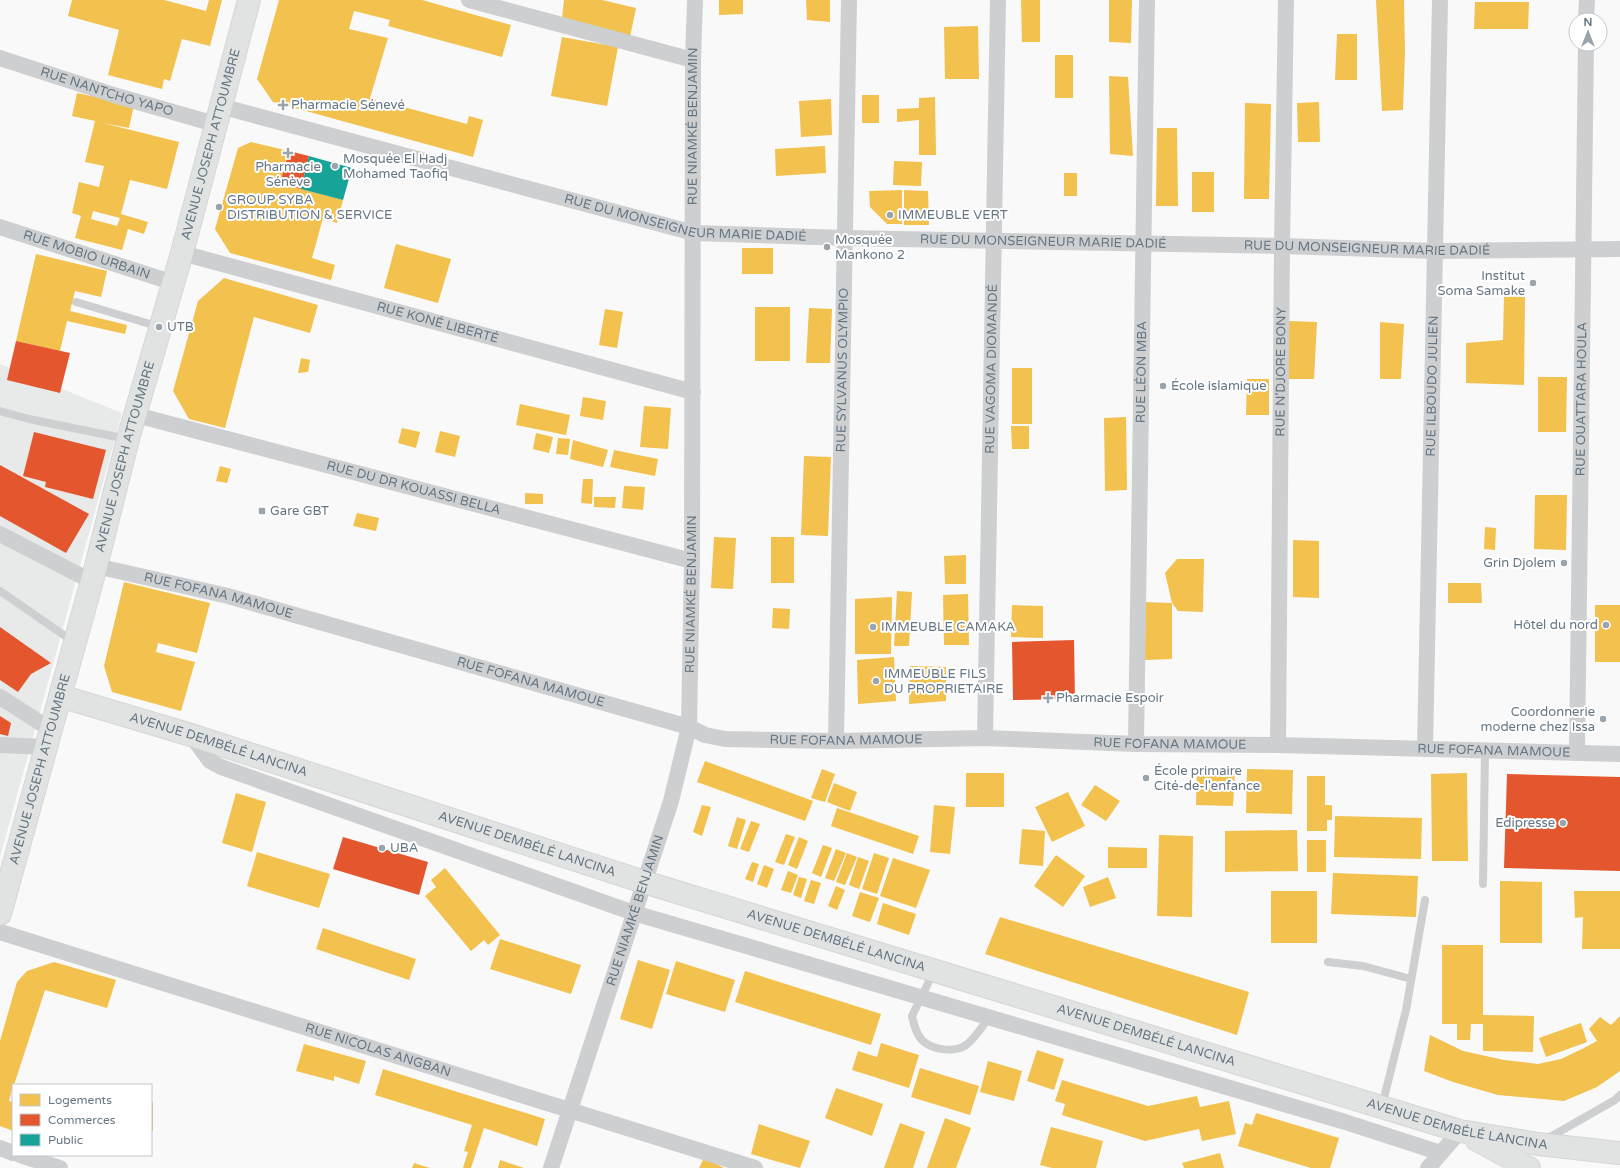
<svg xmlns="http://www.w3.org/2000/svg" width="1620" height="1168" viewBox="0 0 1620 1168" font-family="'Varela Round',sans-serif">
  <rect width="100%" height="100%" fill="#f9f9f9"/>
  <path fill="#e8e9e9" d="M0,364L122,413L0,857Z"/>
  <path fill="#f2c14e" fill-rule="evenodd" d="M72,0H164L206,11L209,0H222L210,46L182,39L170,81L164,79L162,89L108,75L119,30L68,16Z
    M279,0H422L511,25L502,57L388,26L390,20L354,11L349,29L388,38L370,98L467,124L469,116L483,120L473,157L273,102L257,79Z
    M564,0H602L636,8L630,37L562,18Z
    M719,0H743V14L719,15Z
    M806,0H830V22L807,20Z
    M1021,0H1040V42H1022Z
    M1109,0H1132L1131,43L1109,42Z
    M1376,0H1404L1405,52L1403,110L1382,111Z
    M1475,2H1529L1528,29H1474Z
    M978,26L979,79H945L944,27Z
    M1337,34H1357V80H1335Z
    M562,37L618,47L607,106L551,96Z
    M1055,55H1073V98H1055Z
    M1109,76L1128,77L1133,156L1110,154Z
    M77,93L134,105L129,128L103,123L179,142L167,189L130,180L121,214L148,222L144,234L128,229L122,250L75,238L81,216L72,213L79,182L99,187L104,166L85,162L95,121L72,116ZM93,211L120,218L117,226L91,219Z
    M862,95H879V123H862Z
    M935,97L936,155H919V120L897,122V109L919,108V98Z
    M831,99L832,135L801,137L799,101Z
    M1319,102L1320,142H1298L1297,103Z
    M1245,103L1271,104L1269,199H1244Z
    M1157,128H1177L1178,206H1156Z
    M251,142L289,151L280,183L343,200L337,223L323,218L312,258L335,265L331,280L230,253L215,229L238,148Z
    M825,146L826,173L776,176L775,149Z
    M894,161L922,162L921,186L893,185Z
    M1192,172H1214V212H1192Z
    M1064,173H1077V196H1064Z
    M902,190V224H887L870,207L869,191Z
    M904,190L928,191L929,225H904Z
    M396,244L451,259L438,303L384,288Z
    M742,248H773V274H742Z
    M36,254L107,271L101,297L75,291L70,311L127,325L125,334L67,321L60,351L16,341Z
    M224,278L318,305L310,333L254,317L225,428L189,419L173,391L198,301Z
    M1504,296L1525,297L1524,385L1466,383V343L1503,340Z
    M755,307H790V361H755Z
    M809,308L832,309L830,363H806Z
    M605,309L623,312L617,348L599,345Z
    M1289,321L1317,322L1314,379H1287Z
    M1380,322L1404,324L1401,379H1380Z
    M301,358L310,360L308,372L298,373Z
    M1012,368H1032V424H1012Z
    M1538,377H1567L1566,432H1538Z
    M1247,379H1269V415H1246Z
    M583,397L606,401L603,420L580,416Z
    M520,404L570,415L566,435L516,425Z
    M644,406L671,408L668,449L640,447Z
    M1126,417L1127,490L1105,491L1104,418Z
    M1011,426H1029V449H1012Z
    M402,428L420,432L416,448L398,443Z
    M440,431L460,436L455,457L435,452Z
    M536,433L553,437L549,453L533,449Z
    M558,438L570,439L568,455L556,454Z
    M573,440L608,450L603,467L570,459Z
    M614,450L658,459L655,476L610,467Z
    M804,456L831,457L828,536L801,535Z
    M220,466L231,469L227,483L216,481Z
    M583,479H593L592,504L581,503Z
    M624,486L645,487L643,510L622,508Z
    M525,493L543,494V504H525Z
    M1535,495H1567L1566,550L1534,549Z
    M594,497H616L615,508L594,507Z
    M357,513L379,518L376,531L353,526Z
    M1485,527L1496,528L1495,550L1484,549Z
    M714,537L736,538L733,589L711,588Z
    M771,537H794V583H771Z
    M1293,540L1319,541V598L1293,597Z
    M966,555V584H945L944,556Z
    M1177,559H1204L1203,612L1178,611L1172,603V659L1145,660L1143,602L1172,603L1165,573Z
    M124,582L210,603L197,653L158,643L156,652L195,662L181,711L112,692L104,666Z
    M1448,583H1481L1482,603H1448Z
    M897,591L912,592L909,646H894Z
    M968,594L969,645H944L943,595Z
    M892,597L891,654H855V599Z
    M1012,605L1043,606V638L1011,637Z
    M1595,605H1620V662H1595Z
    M773,608L790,609L789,629L772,628Z
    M894,657L896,701L858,704L857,660Z
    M910,666L946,667V701L909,704Z
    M705,761L813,801L805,821L697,782Z
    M1197,768L1235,770L1233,806L1196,805Z
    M822,769L835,774L825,802L811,798Z
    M1247,769L1293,770L1292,814L1246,813Z
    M966,773H1004V807H966Z
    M1467,773L1468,861H1432L1431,774Z
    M1307,776H1325V805H1332V820H1327V831H1307Z
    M834,783L857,792L850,811L827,802Z
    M1095,785L1120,801L1106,821L1081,805Z
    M1068,792L1085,826L1052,842L1035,807Z
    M236,793L266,802L252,852L222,843Z
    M702,805L711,807L702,836L693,832Z
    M934,805L955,807L950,854L930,852Z
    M837,808L919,836L913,854L831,826Z
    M1335,816L1422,818L1421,859L1334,857Z
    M737,817L746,820L737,849L728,846Z
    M751,821L760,824L749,852L740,849Z
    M1022,829L1045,831L1043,866L1019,864Z
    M1297,830L1298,871L1225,872V831Z
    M786,834L795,837L784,865L775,862Z
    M1159,835L1193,836L1192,917L1157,916Z
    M799,837L808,841L797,869L788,865Z
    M1307,840H1326V872H1307Z
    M823,845L832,848L821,877L812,873Z
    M1108,847L1147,848V868H1108Z
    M836,849L846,853L834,881L825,878Z
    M257,852L330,874L319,908L247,886Z
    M847,853L857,857L845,885L836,882Z
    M874,853L889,858L877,894L862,889Z
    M1056,855L1085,876L1063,907L1034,886Z
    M858,857L869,861L859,889L849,885Z
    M893,858L930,870L916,908L880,896Z
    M752,862L759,864L753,882L745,879Z
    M764,865L774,869L767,888L757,884Z
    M445,868L500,935L488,945L484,940L471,951L425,896L436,887L431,880Z
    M788,871L798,875L791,893L781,890Z
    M1333,873L1418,876L1416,917L1331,914Z
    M799,877L807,879L801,898L793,895Z
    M1108,877L1116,898L1090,907L1083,887Z
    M811,880L821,883L814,904L804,901Z
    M1500,881L1542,882V943H1500Z
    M836,886L845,890L837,910L828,906Z
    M1271,891H1317V943H1271Z
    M1574,891H1620V949H1582L1583,917L1575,918Z
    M860,892L879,898L870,922L852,916Z
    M883,903L916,914L909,935L877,924Z
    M1000,917L1249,992L1237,1035L985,954Z
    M323,928L416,959L409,980L316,949Z
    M500,939L581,965L571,994L490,969Z
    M1442,945H1483V1015L1534,1016L1533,1052L1483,1051V1024H1471L1470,1040H1457V1024H1442Z
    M638,960L670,970L652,1029L620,1019Z
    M676,961L735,980L725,1012L666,994Z
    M54,962L116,980L107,1008L45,990L14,1085H13L9,1101L13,1102V1131L0,1126V1041L17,982L27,971Z
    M745,971L881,1014L871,1045L735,1002Z
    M1620,1016V1071L1597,1087L1564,1101L1498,1095L1453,1082L1424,1071L1430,1035L1463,1051L1504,1060L1538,1064L1561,1059L1584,1048L1597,1041L1589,1029L1600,1017L1611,1025Z
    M1581,1023L1587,1042L1546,1057L1539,1038Z
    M881,1043L919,1055L909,1088L852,1070L858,1051L877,1057Z
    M304,1044L366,1061L359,1084L334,1076V1081L296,1071Z
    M1037,1050L1064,1059L1054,1090L1027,1081Z
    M988,1061L1022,1071L1014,1101L980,1092Z
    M920,1068L979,1086L970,1115L911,1097Z
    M383,1069L545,1119L537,1146L484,1128L471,1168H463L468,1152L464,1151L472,1125L375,1095Z
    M1062,1080L1148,1106L1197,1096L1200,1107L1229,1101L1236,1134L1202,1141L1199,1129L1145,1141L1062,1115L1065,1104L1055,1101Z
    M836,1088L883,1104L872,1136L825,1118Z
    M151,1102H153V1131H151Z
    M1256,1113L1339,1138L1330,1168H1311L1238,1146L1245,1123L1252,1125Z
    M945,1118L971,1128L956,1168H927Z
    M900,1123L925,1132L913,1168H884Z
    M759,1124L810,1141L800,1168L751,1154Z
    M1051,1127L1103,1141L1096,1168H1052L1040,1165Z
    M1220,1153L1224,1168H1184L1182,1163Z
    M704,1158L724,1168H699Z
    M500,1160L524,1168H498Z
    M414,1163L430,1168H412Z"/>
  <path fill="#e4572e" d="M289,151L309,156L301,189L280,183Z
    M16,341L70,353L60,393L7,380Z
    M34,432L106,450L93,499L45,487L46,482L23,476Z
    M0,465L89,514L66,553L0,516Z
    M0,627L51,663L31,674L18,692L0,680Z
    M1074,640L1075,699L1013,700L1012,642Z
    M0,716L11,723L8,736L0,734Z
    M1507,774L1620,777V871L1504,868Z
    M343,837L428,862L419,895L333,869Z"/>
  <path fill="#17a398" d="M309,156L352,168L343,200L301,189Z"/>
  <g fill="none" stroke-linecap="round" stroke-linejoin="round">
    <defs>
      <g id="secondary">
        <path id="s15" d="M60,696L191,735L644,882L1460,1131L1538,1144L1620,1153"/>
        <path id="s16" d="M0,914L96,566L128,439L182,253L249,0"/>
        <path d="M1477,1140L1529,1168"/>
      </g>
    </defs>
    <use href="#secondary" stroke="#d5d6d7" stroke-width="24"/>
    <path stroke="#cecfd0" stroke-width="8" d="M76,302L160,327
      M0,411L29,419L127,439
      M0,591L74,642
      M1483,884L1485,751
      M1328,962L1363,966L1411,979
      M934,971L912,1016C914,1024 916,1035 923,1041C933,1050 955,1053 966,1045C974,1040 984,1024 990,1016
      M1382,1106L1406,1010L1425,900
      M1545,1140L1615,1100L1620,1095"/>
    <g stroke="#cecfd0" stroke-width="16">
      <path d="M469,0L693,60"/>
      <path d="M1586,20L1587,0"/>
      <path id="s1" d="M0,58L117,96L215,124"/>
      <path id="s2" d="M220,106L694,233L845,238L1282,246L1436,251L1620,249"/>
      <path id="s3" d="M0,227L174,283"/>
      <path id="s4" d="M182,253L693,392"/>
      <path id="s5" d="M136,415L692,561"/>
      <path d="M0,534L91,581"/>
      <path id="s6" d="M96,566L228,596L689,727L705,735L725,739L836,741L985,738L1136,744L1278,745L1620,754"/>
      <path d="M0,697L50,729"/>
      <path d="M191,735L210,761L221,767L634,913L1342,1121L1441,1153"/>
      <path id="s7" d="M985,738L998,0"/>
      <path id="s8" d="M836,741L849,0"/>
      <path id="s9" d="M1136,744L1147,0"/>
      <path d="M0,745L45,747"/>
      <path id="s10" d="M1278,745L1282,246L1286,0"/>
      <path id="s11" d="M1425,749L1440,0"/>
      <path id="s12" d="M1577,753L1586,44"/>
      <path id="s13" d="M0,932L755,1168"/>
      <path d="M0,1148L13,1153"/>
      <path d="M20,1155L60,1168"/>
      <path id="s14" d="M551,1168L671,801L689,727L692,561L693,60L695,0"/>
      <path d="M1428,1168L1460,1131"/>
    </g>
    <use href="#secondary" stroke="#e1e2e2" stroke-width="22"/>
  </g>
  <g fill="#99a4ac" stroke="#fff" stroke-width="1.5">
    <path d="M281 99h4v4h4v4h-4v4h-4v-4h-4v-4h4z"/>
    <path d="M286 147h4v4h4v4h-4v4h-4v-4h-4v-4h4z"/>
    <circle cx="335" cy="166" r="4"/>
    <circle cx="219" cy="207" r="4"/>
    <circle cx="890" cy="215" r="4"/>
    <circle cx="827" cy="247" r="4"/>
    <circle cx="1533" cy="283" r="4"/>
    <circle cx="159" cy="327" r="4"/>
    <circle cx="1163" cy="386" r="4"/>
    <rect x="258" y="507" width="8" height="8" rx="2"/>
    <circle cx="1564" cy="563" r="4"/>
    <circle cx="1606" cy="625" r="4"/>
    <circle cx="873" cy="627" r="4"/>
    <circle cx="876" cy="681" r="4"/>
    <path d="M1046 692h4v4h4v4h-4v4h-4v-4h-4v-4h4z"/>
    <circle cx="1603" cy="719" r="4"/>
    <circle cx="1146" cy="778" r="4"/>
    <circle cx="1563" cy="823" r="4"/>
    <circle cx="382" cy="848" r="4"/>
  </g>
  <g text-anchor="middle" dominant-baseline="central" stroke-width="4" stroke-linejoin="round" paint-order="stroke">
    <g font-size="13" fill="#657683" stroke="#fff">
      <text stroke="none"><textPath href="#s1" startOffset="112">RUE NANTCHO YAPO</textPath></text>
      <text stroke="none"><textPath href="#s14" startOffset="1063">RUE NIAMKÉ BENJAMIN</textPath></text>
      <text stroke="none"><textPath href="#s16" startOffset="798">AVENUE JOSEPH ATTOUMBRE</textPath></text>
      <text stroke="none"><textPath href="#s2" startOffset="480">RUE DU MONSEIGNEUR MARIE DADIÉ</textPath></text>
      <text stroke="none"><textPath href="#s2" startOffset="840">RUE DU MONSEIGNEUR MARIE DADIÉ</textPath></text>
      <text stroke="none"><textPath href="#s2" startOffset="1164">RUE DU MONSEIGNEUR MARIE DADIÉ</textPath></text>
      <text stroke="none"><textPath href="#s3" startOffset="91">RUE MOBIO URBAIN</textPath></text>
      <text stroke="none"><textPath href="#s4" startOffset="265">RUE KONÉ LIBERTÉ</textPath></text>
      <text stroke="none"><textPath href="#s7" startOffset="369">RUE VAGOMA DIOMANDÉ</textPath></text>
      <text stroke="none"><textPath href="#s8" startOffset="371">RUE SYLVANUS OLYMPIO</textPath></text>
      <text stroke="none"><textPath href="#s9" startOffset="372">RUE LÉON MBA</textPath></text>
      <text stroke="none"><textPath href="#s10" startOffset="373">RUE N'DJORE BONY</textPath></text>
      <text stroke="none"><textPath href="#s11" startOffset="363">RUE ILBOUDO JULIEN</textPath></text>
      <text stroke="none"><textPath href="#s12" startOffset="354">RUE OUATTARA HOULA</textPath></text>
      <text stroke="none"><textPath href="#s16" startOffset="474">AVENUE JOSEPH ATTOUMBRE</textPath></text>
      <text stroke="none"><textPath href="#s5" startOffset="287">RUE DU DR KOUASSI BELLA</textPath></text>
      <text stroke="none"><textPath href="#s14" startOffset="595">RUE NIAMKÉ BENJAMIN</textPath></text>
      <text stroke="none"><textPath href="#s6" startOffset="126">RUE FOFANA MAMOUE</textPath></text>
      <text stroke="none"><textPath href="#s6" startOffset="450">RUE FOFANA MAMOUE</textPath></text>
      <text stroke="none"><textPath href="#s6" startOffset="774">RUE FOFANA MAMOUE</textPath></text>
      <text stroke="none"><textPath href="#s6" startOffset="1098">RUE FOFANA MAMOUE</textPath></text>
      <text stroke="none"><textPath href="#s15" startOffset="166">AVENUE DEMBÉLÉ LANCINA</textPath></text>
      <text stroke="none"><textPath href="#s6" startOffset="1422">RUE FOFANA MAMOUE</textPath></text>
      <text stroke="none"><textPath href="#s16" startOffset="150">AVENUE JOSEPH ATTOUMBRE</textPath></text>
      <text stroke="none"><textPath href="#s15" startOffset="490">AVENUE DEMBÉLÉ LANCINA</textPath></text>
      <text stroke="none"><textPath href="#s14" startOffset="271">RUE NIAMKÉ BENJAMIN</textPath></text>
      <text stroke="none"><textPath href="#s15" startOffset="814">AVENUE DEMBÉLÉ LANCINA</textPath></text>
      <text stroke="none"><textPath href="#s15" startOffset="1138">AVENUE DEMBÉLÉ LANCINA</textPath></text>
      <text stroke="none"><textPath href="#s13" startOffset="396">RUE NICOLAS ANGBAN</textPath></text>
      <text stroke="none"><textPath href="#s15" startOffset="1462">AVENUE DEMBÉLÉ LANCINA</textPath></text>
    </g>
    <g font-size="13" fill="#657683" stroke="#fff" text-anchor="start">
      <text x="291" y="105">Pharmacie Sénevé</text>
      <text x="343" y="159">Mosquée El Hadj<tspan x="343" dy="15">Mohamed Taofiq</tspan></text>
      <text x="288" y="167" text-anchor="middle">Pharmacie<tspan x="288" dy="15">Sénève</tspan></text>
      <text x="227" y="200">GROUP SYBA<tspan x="227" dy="15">DISTRIBUTION &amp; SERVICE</tspan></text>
      <text x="898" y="215">IMMEUBLE VERT</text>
      <text x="835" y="240">Mosquée<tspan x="835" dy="15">Mankono 2</tspan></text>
      <text x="1525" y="276" text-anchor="end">Institut<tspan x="1525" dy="15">Soma Samake</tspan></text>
      <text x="167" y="327">UTB</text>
      <text x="1171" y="386">École islamique</text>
      <text x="270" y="511">Gare GBT</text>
      <text x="1556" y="563" text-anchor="end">Grin Djolem</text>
      <text x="1598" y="625" text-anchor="end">Hôtel du nord</text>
      <text x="881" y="627">IMMEUBLE CAMAKA</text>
      <text x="884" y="674">IMMEUBLE FILS<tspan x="884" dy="15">DU PROPRIETAIRE</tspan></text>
      <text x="1056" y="698">Pharmacie Espoir</text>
      <text x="1595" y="712" text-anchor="end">Coordonnerie<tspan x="1595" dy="15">moderne chez Issa</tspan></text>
      <text x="1154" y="771">École primaire<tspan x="1154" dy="15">Cité-de-l'enfance</tspan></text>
      <text x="1555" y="823" text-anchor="end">Edipresse</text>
      <text x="390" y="848">UBA</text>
    </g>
  </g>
  <rect x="12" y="1084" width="140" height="72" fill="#ffffff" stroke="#c1c8cd"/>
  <rect x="20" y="1094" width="20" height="12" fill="#f2c14e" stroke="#c1c8cd"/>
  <text x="48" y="1104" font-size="12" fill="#657683">Logements</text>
  <rect x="20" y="1114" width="20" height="12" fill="#e4572e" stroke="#c1c8cd"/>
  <text x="48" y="1124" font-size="12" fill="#657683">Commerces</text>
  <rect x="20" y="1134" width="20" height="12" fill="#17a398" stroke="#c1c8cd"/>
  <text x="48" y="1144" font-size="12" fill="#657683">Public</text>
  <g transform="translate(1588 32)"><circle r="19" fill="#ffffff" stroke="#c1c8cd"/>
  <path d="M0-3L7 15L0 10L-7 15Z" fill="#99a4ac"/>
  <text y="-6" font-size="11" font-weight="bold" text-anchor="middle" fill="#657683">N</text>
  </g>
</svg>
